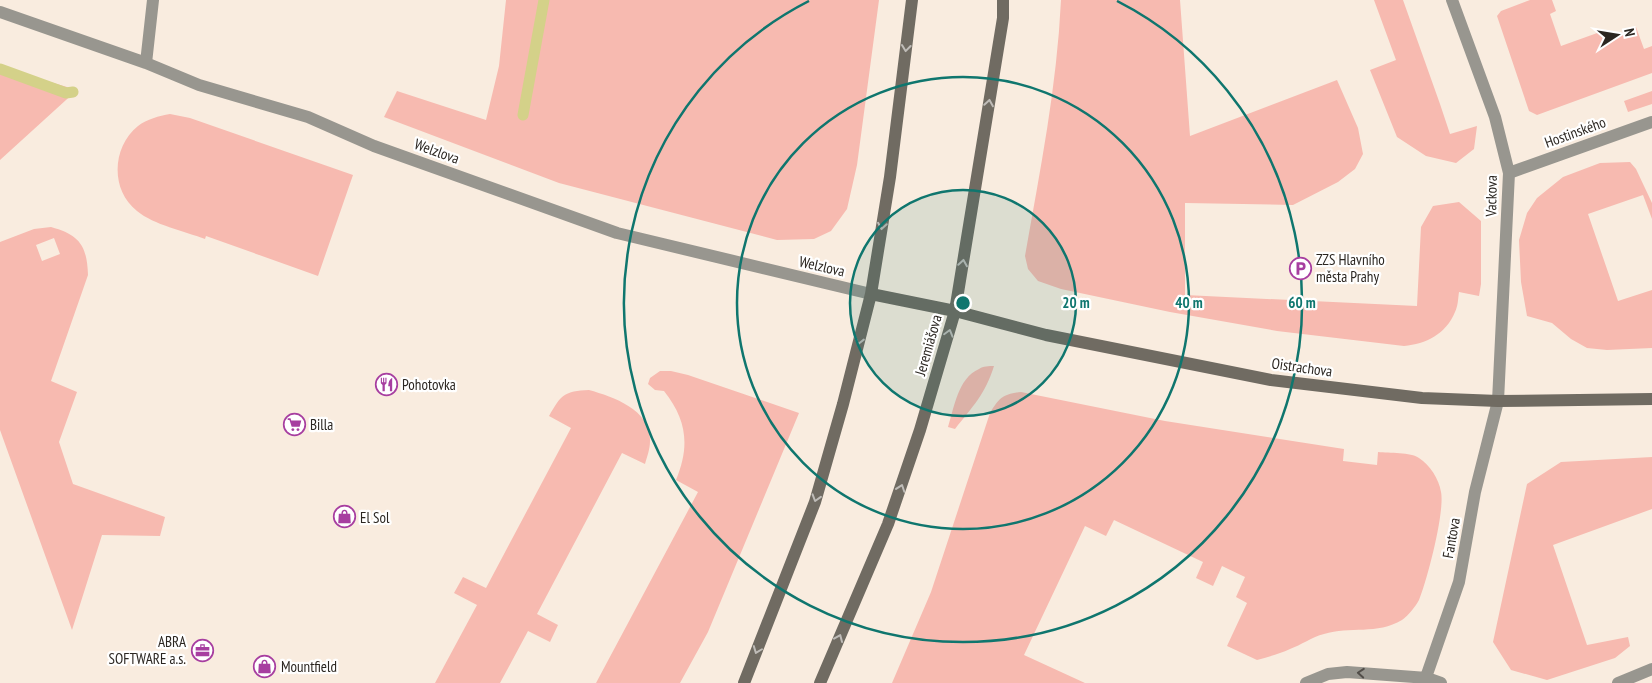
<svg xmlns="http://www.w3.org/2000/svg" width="1652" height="683" viewBox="0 0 1652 683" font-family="'PT Sans Narrow',sans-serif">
  <rect width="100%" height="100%" fill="#f9ecdf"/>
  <path fill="#f7bab0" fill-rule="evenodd" d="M506,0H879L857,165L847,209L831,231L814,239L777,240L559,183L384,117L397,91L486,120L499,66Z
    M1061,0H1180L1190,136L1337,80L1358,128L1363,154L1355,169L1338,182L1293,205L1185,203V295L1417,306L1421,227L1433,206L1459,202L1481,221V284L1479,296L1459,292C1458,299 1458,306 1455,312C1446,334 1426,344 1404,346L1277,331L1170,312L1061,289L1038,281L1028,269L1025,256C1040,171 1057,86 1061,0Z
    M1374,0H1403L1440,104L1450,134L1477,126L1474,149L1456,163L1426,156L1397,137L1370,70L1396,60Z
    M1530,0H1552L1556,11L1550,14L1561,46L1600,32L1603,39L1636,27L1644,49L1652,46V73L1537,115L1529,111L1497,16L1501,11Z
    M0,67L77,90L0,160Z
    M1652,91V104L1628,112L1624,101Z
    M170,114L190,118L353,175L318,276L206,236L205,239C184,231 154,225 137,211C110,190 112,147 138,126C147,119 159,116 170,114Z
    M1630,162L1636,169L1652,203V219L1643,195L1588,214L1618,301L1652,290V348L1607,350L1587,348L1571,339L1552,323L1527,316L1521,282L1519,240L1527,213L1537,198L1563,177L1600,163Z
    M51,227C80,235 87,246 88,275L51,381L77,392L59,442L73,484L165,517L160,536L102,535L72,630L0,430V242L34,229ZM54,238L60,254L42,261L36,245Z
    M994,366C985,395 973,406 955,429L948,427C954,408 958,378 979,369C983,366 989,366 994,366Z
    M660,371H671L688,375L799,413L708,632L680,683H596L698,492L676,480C690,446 687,420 664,391L655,390L648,384L650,378Z
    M589,390C614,397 651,410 650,441C650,449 647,457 645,464L622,453L537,614L558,625L550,642L528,631L500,683H435L477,605L454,593L463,577L486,588L571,428L549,416C561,395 564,391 589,390Z
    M1021,392L1165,421L1344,449L1343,461L1377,465L1378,452C1389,453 1411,452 1419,458C1430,465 1439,479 1441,492C1445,512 1427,581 1419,600C1415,607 1409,615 1402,620C1377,635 1350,626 1324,634C1312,637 1301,645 1290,649C1279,654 1268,657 1257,660L1227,646L1247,603L1236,597L1245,577L1222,566L1213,586L1196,578L1203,562L1114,520L1106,536L1085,526L1024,655L1085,683H892L931,592L990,413C999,398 1003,394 1021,392Z
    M1652,457V509L1553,545L1587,645L1628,637L1630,646L1615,658L1547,680L1511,670L1493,642L1527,484L1561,462Z"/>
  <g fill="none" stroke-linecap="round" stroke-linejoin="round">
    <path stroke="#d4d189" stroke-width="11" d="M0,69L66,93L73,92
      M523,115L544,0"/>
    <path stroke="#98968f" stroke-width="12" d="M0,12L146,63L199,85L308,117L374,146L617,233L871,294
      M146,63L153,0
      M1509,173L1652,122
      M1306,683L1328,674L1347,672L1427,678L1441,683
      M1424,683L1459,582L1475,492L1498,401L1509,173L1495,117L1452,0
      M1618,683L1652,669"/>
    <path stroke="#706b62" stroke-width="12" d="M871,294L955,311L1046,335L1271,380L1422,398L1498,401L1652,399
      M744,683L815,502L843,404L871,294L890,177L912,0
      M820,683L888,524L920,430L955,311L1003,18V0"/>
  </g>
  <defs><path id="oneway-chevron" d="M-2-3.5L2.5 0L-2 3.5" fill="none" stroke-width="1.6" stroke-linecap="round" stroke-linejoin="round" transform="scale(1.25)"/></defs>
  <g stroke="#bfbcb8">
    <use href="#oneway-chevron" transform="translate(906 48) rotate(97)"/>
    <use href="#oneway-chevron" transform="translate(989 103) rotate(-81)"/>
    <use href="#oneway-chevron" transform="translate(882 226) rotate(99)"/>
    <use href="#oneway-chevron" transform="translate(963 263) rotate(-81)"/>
    <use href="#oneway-chevron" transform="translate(949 333) rotate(-74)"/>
    <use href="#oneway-chevron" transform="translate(859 341) rotate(104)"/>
    <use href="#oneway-chevron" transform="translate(901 488) rotate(-71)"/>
    <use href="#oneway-chevron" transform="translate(816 498) rotate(107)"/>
    <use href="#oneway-chevron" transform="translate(839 638) rotate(-67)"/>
    <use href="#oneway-chevron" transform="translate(757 650) rotate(111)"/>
  </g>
  <use stroke="#514d48" href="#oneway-chevron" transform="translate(1361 673) rotate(-176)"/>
  <circle cx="963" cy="303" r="113" fill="#0f766e" fill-opacity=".12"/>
  <g fill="none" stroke="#0f766e" stroke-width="2.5">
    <circle cx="963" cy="303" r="113"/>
    <circle cx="963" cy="303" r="226"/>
    <path d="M1117 1A339 339 0 1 1 809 1"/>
  </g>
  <defs>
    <symbol id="parking-ring" viewBox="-11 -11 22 22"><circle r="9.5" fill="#fff" stroke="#a73ea0" stroke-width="1.5"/><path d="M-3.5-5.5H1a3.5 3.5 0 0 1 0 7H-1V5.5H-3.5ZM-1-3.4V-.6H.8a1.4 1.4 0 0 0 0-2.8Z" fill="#a73ea0"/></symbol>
    <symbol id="restaurant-ring" viewBox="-11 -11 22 22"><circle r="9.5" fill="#fff" stroke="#a73ea0" stroke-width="1.5"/><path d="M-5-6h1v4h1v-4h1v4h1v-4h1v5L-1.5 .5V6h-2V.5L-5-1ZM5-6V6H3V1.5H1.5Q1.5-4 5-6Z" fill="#a73ea0"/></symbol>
    <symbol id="supermarket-ring" viewBox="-11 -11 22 22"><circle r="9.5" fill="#fff" stroke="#a73ea0" stroke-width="1.5"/><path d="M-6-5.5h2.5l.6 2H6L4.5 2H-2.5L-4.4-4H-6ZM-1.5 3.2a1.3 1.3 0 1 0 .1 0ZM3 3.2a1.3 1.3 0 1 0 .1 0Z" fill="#a73ea0"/></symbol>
    <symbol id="shop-ring" viewBox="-11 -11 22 22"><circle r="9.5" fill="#fff" stroke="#a73ea0" stroke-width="1.5"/><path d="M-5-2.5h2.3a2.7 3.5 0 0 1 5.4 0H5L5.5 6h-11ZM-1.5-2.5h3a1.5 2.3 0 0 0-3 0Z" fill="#a73ea0"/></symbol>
    <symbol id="office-ring" viewBox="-11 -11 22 22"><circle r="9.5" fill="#fff" stroke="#a73ea0" stroke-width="1.5"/><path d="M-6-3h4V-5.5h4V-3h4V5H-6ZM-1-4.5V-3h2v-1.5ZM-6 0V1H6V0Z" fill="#a73ea0"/></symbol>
  </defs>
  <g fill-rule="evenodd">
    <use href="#parking-ring" x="1288" y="256" width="25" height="25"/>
    <use href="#restaurant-ring" x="374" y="372" width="25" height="25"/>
    <use href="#supermarket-ring" x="282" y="412" width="25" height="25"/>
    <use href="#shop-ring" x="332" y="504" width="25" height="25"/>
    <use href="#office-ring" x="190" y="638" width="25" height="25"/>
    <use href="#shop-ring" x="252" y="654" width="25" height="25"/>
  </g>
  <g text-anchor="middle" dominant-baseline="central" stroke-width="4.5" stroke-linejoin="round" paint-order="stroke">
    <g font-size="15" fill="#2b2621" stroke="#fff">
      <text transform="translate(1575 132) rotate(-20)">Hostinského</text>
      <text transform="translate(437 151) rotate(20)">Welzlova</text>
      <text transform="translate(1491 196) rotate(-89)">Vackova</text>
      <text transform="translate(822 266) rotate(13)">Welzlova</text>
      <text transform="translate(928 345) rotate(-74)">Jeremiášova</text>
      <text transform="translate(1302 367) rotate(8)">Oistrachova</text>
      <text transform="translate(1451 538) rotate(-80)">Fantova</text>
    </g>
    <g font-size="15" fill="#2b2621" stroke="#fff" text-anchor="start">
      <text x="1316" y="259">ZZS Hlavního<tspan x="1316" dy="17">města Prahy</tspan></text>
      <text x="402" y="384">Pohotovka</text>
      <text x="310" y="424">Billa</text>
      <text x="360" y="517">El Sol</text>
      <text x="186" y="641" text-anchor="end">ABRA<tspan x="186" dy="17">SOFTWARE a.s.</tspan></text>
      <text x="281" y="666">Mountfield</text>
    </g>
  </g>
  <circle cx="963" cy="303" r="8" fill="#0f766e" stroke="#fff" stroke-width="2.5"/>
  <g font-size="15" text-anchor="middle" font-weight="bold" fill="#0f766e" stroke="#fff" stroke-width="4.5" stroke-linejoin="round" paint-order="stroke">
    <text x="1076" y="308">20 m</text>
    <text x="1189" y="308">40 m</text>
    <text x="1302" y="308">60 m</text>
  </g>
  <g transform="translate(1617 35) rotate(78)" stroke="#ffffff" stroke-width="4" paint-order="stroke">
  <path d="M0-4L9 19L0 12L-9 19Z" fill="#2b2621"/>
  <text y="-8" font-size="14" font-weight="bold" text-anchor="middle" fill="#2b2621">N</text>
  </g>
</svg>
